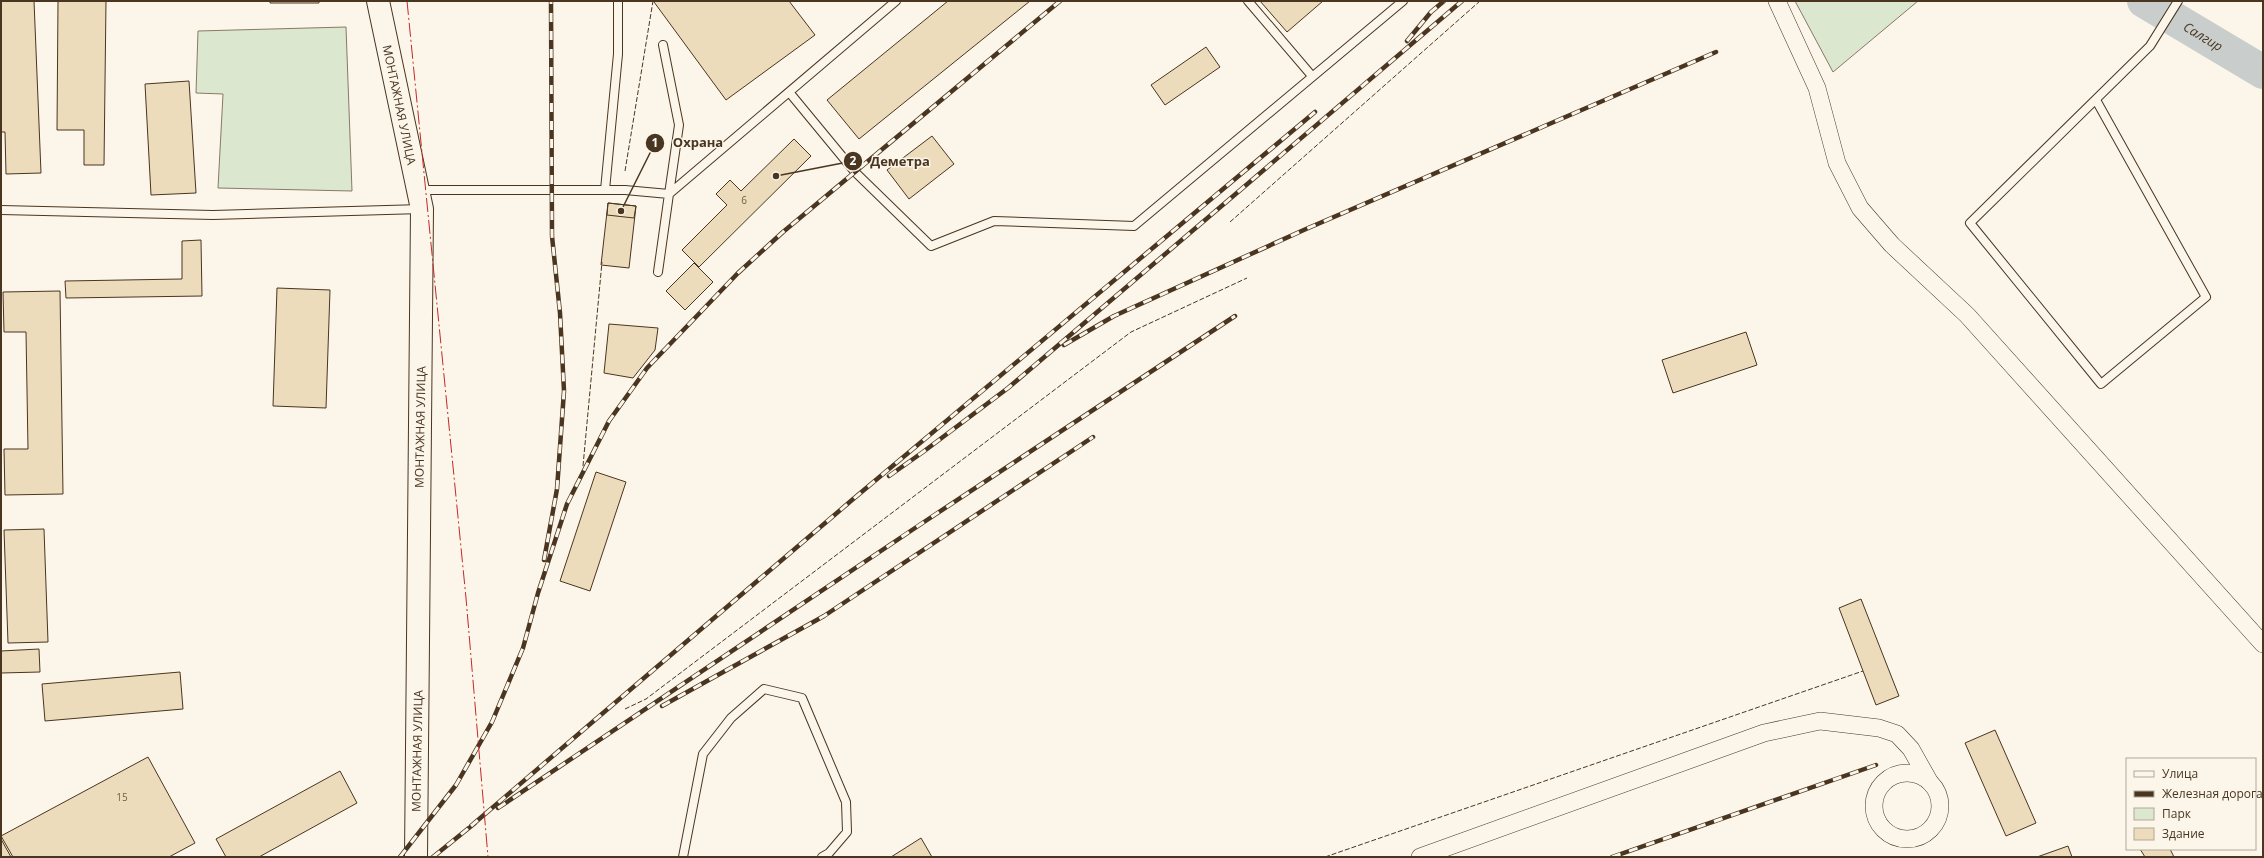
<svg xmlns="http://www.w3.org/2000/svg" width="2264" height="858" viewBox="0 0 2264 858" font-family="'Open Sans',sans-serif">
  <rect width="100%" height="100%" fill="#fbf6e9"/>
  <path fill="#dce7d0" stroke="#887966" d="M1795,1H1918L1833,72Z
    M346,27L352,191L218,188L223,94L196,93L198,31Z"/>
  <g fill="none" stroke-linecap="round" stroke-linejoin="round">
    <path stroke="#c9cecd" stroke-width="34" id="s1" d="M2144,1L2263,72"/>
  </g>
  <path fill="#ecdcbc" stroke="#4a3520" d="M1,1H34L41,173L6,174L5,132H1Z
    M58,1H106L104,165H84V130H57Z
    M270,1H319V3H270Z
    M655,1H789L815,35L726,100L654,2Z
    M948,1H1030L859,139L827,100Z
    M1260,1H1323L1287,32Z
    M1206,47L1220,67L1165,105L1151,85Z
    M189,81L196,193L151,195L145,84Z
    M932,136L954,164L909,199L887,170Z
    M794,139L811,156L699,267L682,250L727,205L716,194L730,180L741,191Z
    M608,203L636,206L629,268L601,265Z
    M608,203L636,206L634,218L607,215Z
    M201,240L202,296L66,298L65,281L182,279V241Z
    M694,263L713,282L685,310L666,291Z
    M277,288L330,290L326,408L273,406Z
    M60,291L63,494L5,495L4,449H28L26,332H4L3,292Z
    M609,324L658,328L655,350L633,378L604,373Z
    M1746,332L1757,365L1673,393L1662,360Z
    M596,472L626,482L590,591L560,581Z
    M44,529L48,642L8,643L4,530Z
    M1861,599L1899,696L1876,705L1839,608Z
    M39,649L40,672L1,673V651Z
    M180,672L183,709L45,721L42,684Z
    M1995,730L2036,823L2006,836L1965,743Z
    M148,757L195,843L169,857H13L1,836Z
    M340,771L357,803L259,857H226L216,839Z
    M921,838L932,857H891Z
    M1,839L11,857H1Z
    M2068,846L2072,857H2037Z
    M2140,849H2170L2174,857H2145Z"/>
  <g fill="none" stroke-linecap="round" stroke-linejoin="round">
    <defs>
      <path id="lane" d="M1248,1L1312,76
        M663,45L679,125L669,194
        M789,92L855,172L931,246L994,221L1134,226L1403,1
        M2096,100L2206,297L2101,384L1970,223L2150,46L2178,1
        M419,190H625L669,194L658,272
        M605,190L618,54V1
        M669,194L896,1
        M1,210L213,215L422,209
        M683,857L703,754L731,718L764,689L802,698L846,802L847,832L829,853L822,857"/>
      <path id="street" d="M1777,1L1817,88L1837,163L1860,208L1892,245L1967,315L2263,644
        M1874 806a33 33 0 1 1 66 0a33 33 0 1 1-66 0Z
        M1420,857L1764,733L1820,721L1879,728L1897,734L1911,749L1929,781"/>
      <g id="secondary">
        <path id="s2" d="M378,1L422,209L416,857"/>
      </g>
    </defs>
    <use href="#lane" stroke="#4a3520" stroke-width="10"/>
    <use href="#street" stroke="#4a3520" stroke-width="18"/>
    <use href="#secondary" stroke="#4a3520" stroke-width="24"/>
    <use href="#lane" stroke="#fbf6e9" stroke-width="8"/>
    <use href="#street" stroke="#fbf6e9" stroke-width="17"/>
    <use href="#secondary" stroke="#fbf6e9" stroke-width="22"/>
    <defs>
      <path id="rail" d="M1407,41L1431,12L1444,1
        M1064,345L1114,316L1306,229L1716,52
        M889,476L923,452L1008,388L1462,1
        M544,560L557,489L564,391L560,313L552,236L551,1
        M662,706L824,616L1093,437
        M498,808L924,522L1235,316
        M471,826L852,500L1315,112
        M400,857L456,785L492,722L523,648L538,593L567,504L609,421L647,368L738,273L783,232L1060,1
        M433,857L475,823
        M1612,857L1876,765"/>
    </defs>
    <use href="#rail" stroke="#4a3520" stroke-width="4.5"/>
    <use href="#rail" stroke="#fbf6e9" stroke-width="3" stroke-dasharray="9" stroke-linecap="butt"/>
    <path stroke="#4a3520" stroke-width="1" stroke-dasharray="5 2" stroke-linecap="butt" d="M625,171L653,1
      M1230,222L1480,1
      M583,466L602,262
      M625,709L646,699L1131,332L1247,278
      M1325,857L1863,671"/>
    <path stroke="#c62828" stroke-width="1" stroke-dasharray="14 3 2 3" stroke-linecap="butt" d="M407,1L466,598L488,857"/>
  </g>
  <g text-anchor="middle" dominant-baseline="central" stroke-width="3" stroke-linejoin="round" paint-order="stroke">
    <g font-size="10" fill="#725f47">
      <text x="744" y="200">6</text>
      <text x="122" y="797">15</text>
    </g>
    <g font-size="12" fill="#4a3520" stroke="#fbf6e9">
      <text stroke="none"><textPath href="#s2" startOffset="106">МОНТАЖНАЯ УЛИЦА</textPath></text>
      <text transform="translate(420 427) rotate(-89)">МОНТАЖНАЯ УЛИЦА</text>
      <text transform="translate(417 751) rotate(-89)">МОНТАЖНАЯ УЛИЦА</text>
    </g>
    <g font-size="13" font-style="italic" fill="#4a3520" stroke="#fbf6e9">
      <text stroke="none"><textPath href="#s1" startOffset="69">Салгир</textPath></text>
    </g>
  </g>
  <path fill="none" stroke="#4a3520" stroke-width="1.5" d="M621 211L655 143M776 176L853 161"/>
  <g fill="#4a3520" stroke="#fbf6e9" stroke-width="1.5">
    <circle cx="621" cy="211" r="4"/>
    <circle cx="776" cy="176" r="4"/>
    <circle cx="655" cy="143" r="10"/>
    <circle cx="853" cy="161" r="10"/>
  </g>
  <g font-size="12" text-anchor="middle" font-weight="bold" fill="#fff">
    <text x="655" y="147">1</text>
    <text x="853" y="165">2</text>
  </g>
  <g font-size="13" text-anchor="middle" font-weight="bold" fill="#4a3520" stroke="#fbf6e9" stroke-width="3" stroke-linejoin="round" paint-order="stroke">
    <text x="698" y="147">Охрана</text>
    <text x="900" y="166">Деметра</text>
  </g>
  <rect width="2264" height="858" fill="none" stroke="#4a3520" stroke-width="4"/>
  <rect x="2126" y="758" width="130" height="92" fill="#fbf6e9" stroke="#b4a999"/>
  <rect x="2134" y="771" width="20" height="6" fill="#fbf6e9" stroke="#b4a999"/>
  <text x="2162" y="778" font-size="12" fill="#4a3520">Улица</text>
  <rect x="2134" y="791" width="20" height="6" fill="#4a3520" stroke="#b4a999"/>
  <text x="2162" y="798" font-size="12" fill="#4a3520">Железная дорога</text>
  <rect x="2134" y="808" width="20" height="12" fill="#dce7d0" stroke="#b4a999"/>
  <text x="2162" y="818" font-size="12" fill="#4a3520">Парк</text>
  <rect x="2134" y="828" width="20" height="12" fill="#ecdcbc" stroke="#b4a999"/>
  <text x="2162" y="838" font-size="12" fill="#4a3520">Здание</text>
</svg>
